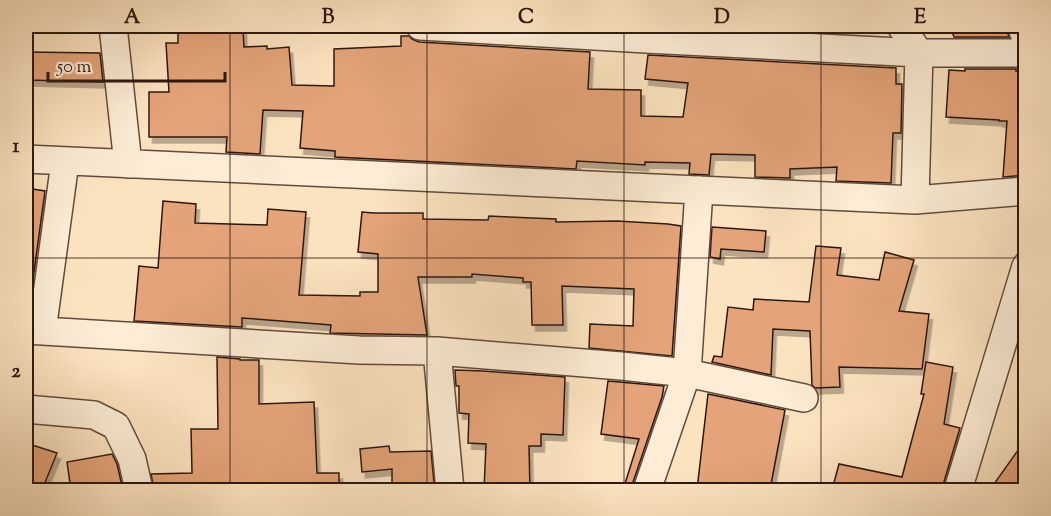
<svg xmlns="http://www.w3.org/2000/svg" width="1051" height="516" viewBox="0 0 1051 516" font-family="'Sorts Mill Goudy',serif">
  <defs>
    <filter id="shadow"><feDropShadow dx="3.5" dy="6" stdDeviation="0" flood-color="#0004"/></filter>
  </defs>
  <rect width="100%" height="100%" fill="#fce3c0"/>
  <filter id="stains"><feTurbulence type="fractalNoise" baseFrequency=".00333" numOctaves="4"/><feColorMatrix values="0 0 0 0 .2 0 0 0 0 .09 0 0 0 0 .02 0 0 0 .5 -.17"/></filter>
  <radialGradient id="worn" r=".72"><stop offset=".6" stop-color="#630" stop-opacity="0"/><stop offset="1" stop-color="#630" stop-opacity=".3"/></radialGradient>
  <path fill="#e4a379" stroke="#2d1810" stroke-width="1.5" filter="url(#shadow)" d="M950,26H970L971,30L1006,28L1009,37H954Z
    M243,29L244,47L267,46V49L289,47L292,85L334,86V49L401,46V36H409L412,39L419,42L590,52L588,89L641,90V116L683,117L688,83L645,79L648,55L896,68V84H902L901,133H893L891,183L836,181L837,167L790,169V178L755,177V155L711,154L709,175L689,174L690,163L645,162V165L577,161L576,169L335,157V151L300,148L303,111L263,110L260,154L226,152L227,137H149V92H169L166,43H178V32Z
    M26,52L100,53L103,82L26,80Z
    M965,69H1016V71L1026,72V175L1003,177L1007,121H999V120L946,117L949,70L965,71Z
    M26,188L45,191L29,308L26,307Z
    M163,201L196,204L195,223L267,225L268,209L306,212L299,295L360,296V292H378V254L358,252L362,212L374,213H423V219L488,220L489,216L556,219V222L617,221L668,224L681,226L672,356L589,348L590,324L633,326L634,289L562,286L563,325H532L531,282H523V278L472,274V277H418L427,335L330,333L331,325L242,318V327L134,321L139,266L158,268Z
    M712,227L766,231L764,252L721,249L720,259L710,257Z
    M816,246L841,248L837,275L879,280L885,252L914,260L899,311L929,314L922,369L839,367L840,387L815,388L812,385L810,331L773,329L771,375L712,362L714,356L722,357L728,307L753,310L754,299L809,302Z
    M217,357L240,359V360H259V404L314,402L317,473H339V490H154L151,474L192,473L191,429H218Z
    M926,362L953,367L944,424L960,428L943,485V490H832L839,464L902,477L924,394H921Z
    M455,370L483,371L565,377L563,435L541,434V446H529L530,490H484L486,444L468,443L469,414L459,413V386H456Z
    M608,381L664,386L662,397L632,485V490H623L639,439L601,434Z
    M708,394L785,410L770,490H697Z
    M1026,439V490H1003L994,484Z
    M26,443L57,453L42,490H26Z
    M389,446L390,452L431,451L434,483H392V469L362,472L360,449Z
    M112,454L117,464L123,490H71L67,462Z"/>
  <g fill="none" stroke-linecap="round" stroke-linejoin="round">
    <defs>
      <path id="street" d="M113,26L128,164
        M420,26L646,39L919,53H1026
        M901,26L919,53L915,200
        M1021,26L1026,38
        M26,159L915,200L1026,191
        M26,330L359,350L437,351L621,366L687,373L804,398
        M42,331L65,162
        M437,351L450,490
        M26,409L94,415L116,426L132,459L139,490
        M647,490L687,373L699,190
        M958,490L1026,266"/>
    </defs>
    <use href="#street" stroke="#614b3c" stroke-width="30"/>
    <use href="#street" stroke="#fdedd6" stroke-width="27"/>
  </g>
  <path fill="none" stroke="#2d1810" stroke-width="1.5" stroke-opacity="0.55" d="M230,26V490M427,26V490M624,26V490M821,26V490M26,258H1026"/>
  <rect width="1051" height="516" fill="none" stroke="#fce3c0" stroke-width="66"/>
  <path d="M48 72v9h177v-9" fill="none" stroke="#2d1810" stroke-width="3"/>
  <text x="57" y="72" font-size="18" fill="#2d1810" stroke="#fdedd6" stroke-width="4.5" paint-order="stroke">50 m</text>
  <rect x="33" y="33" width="985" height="450" fill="none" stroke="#2d1810" stroke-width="2"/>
  <g font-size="20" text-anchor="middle" font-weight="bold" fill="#2d1810">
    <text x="132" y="23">A</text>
    <text x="328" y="23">B</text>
    <text x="526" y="23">C</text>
    <text x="722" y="23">D</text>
    <text x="920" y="23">E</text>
    <text x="16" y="152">1</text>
    <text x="16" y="377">2</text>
  </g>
  <rect width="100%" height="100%" filter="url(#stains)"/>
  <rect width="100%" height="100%" fill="url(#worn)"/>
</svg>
